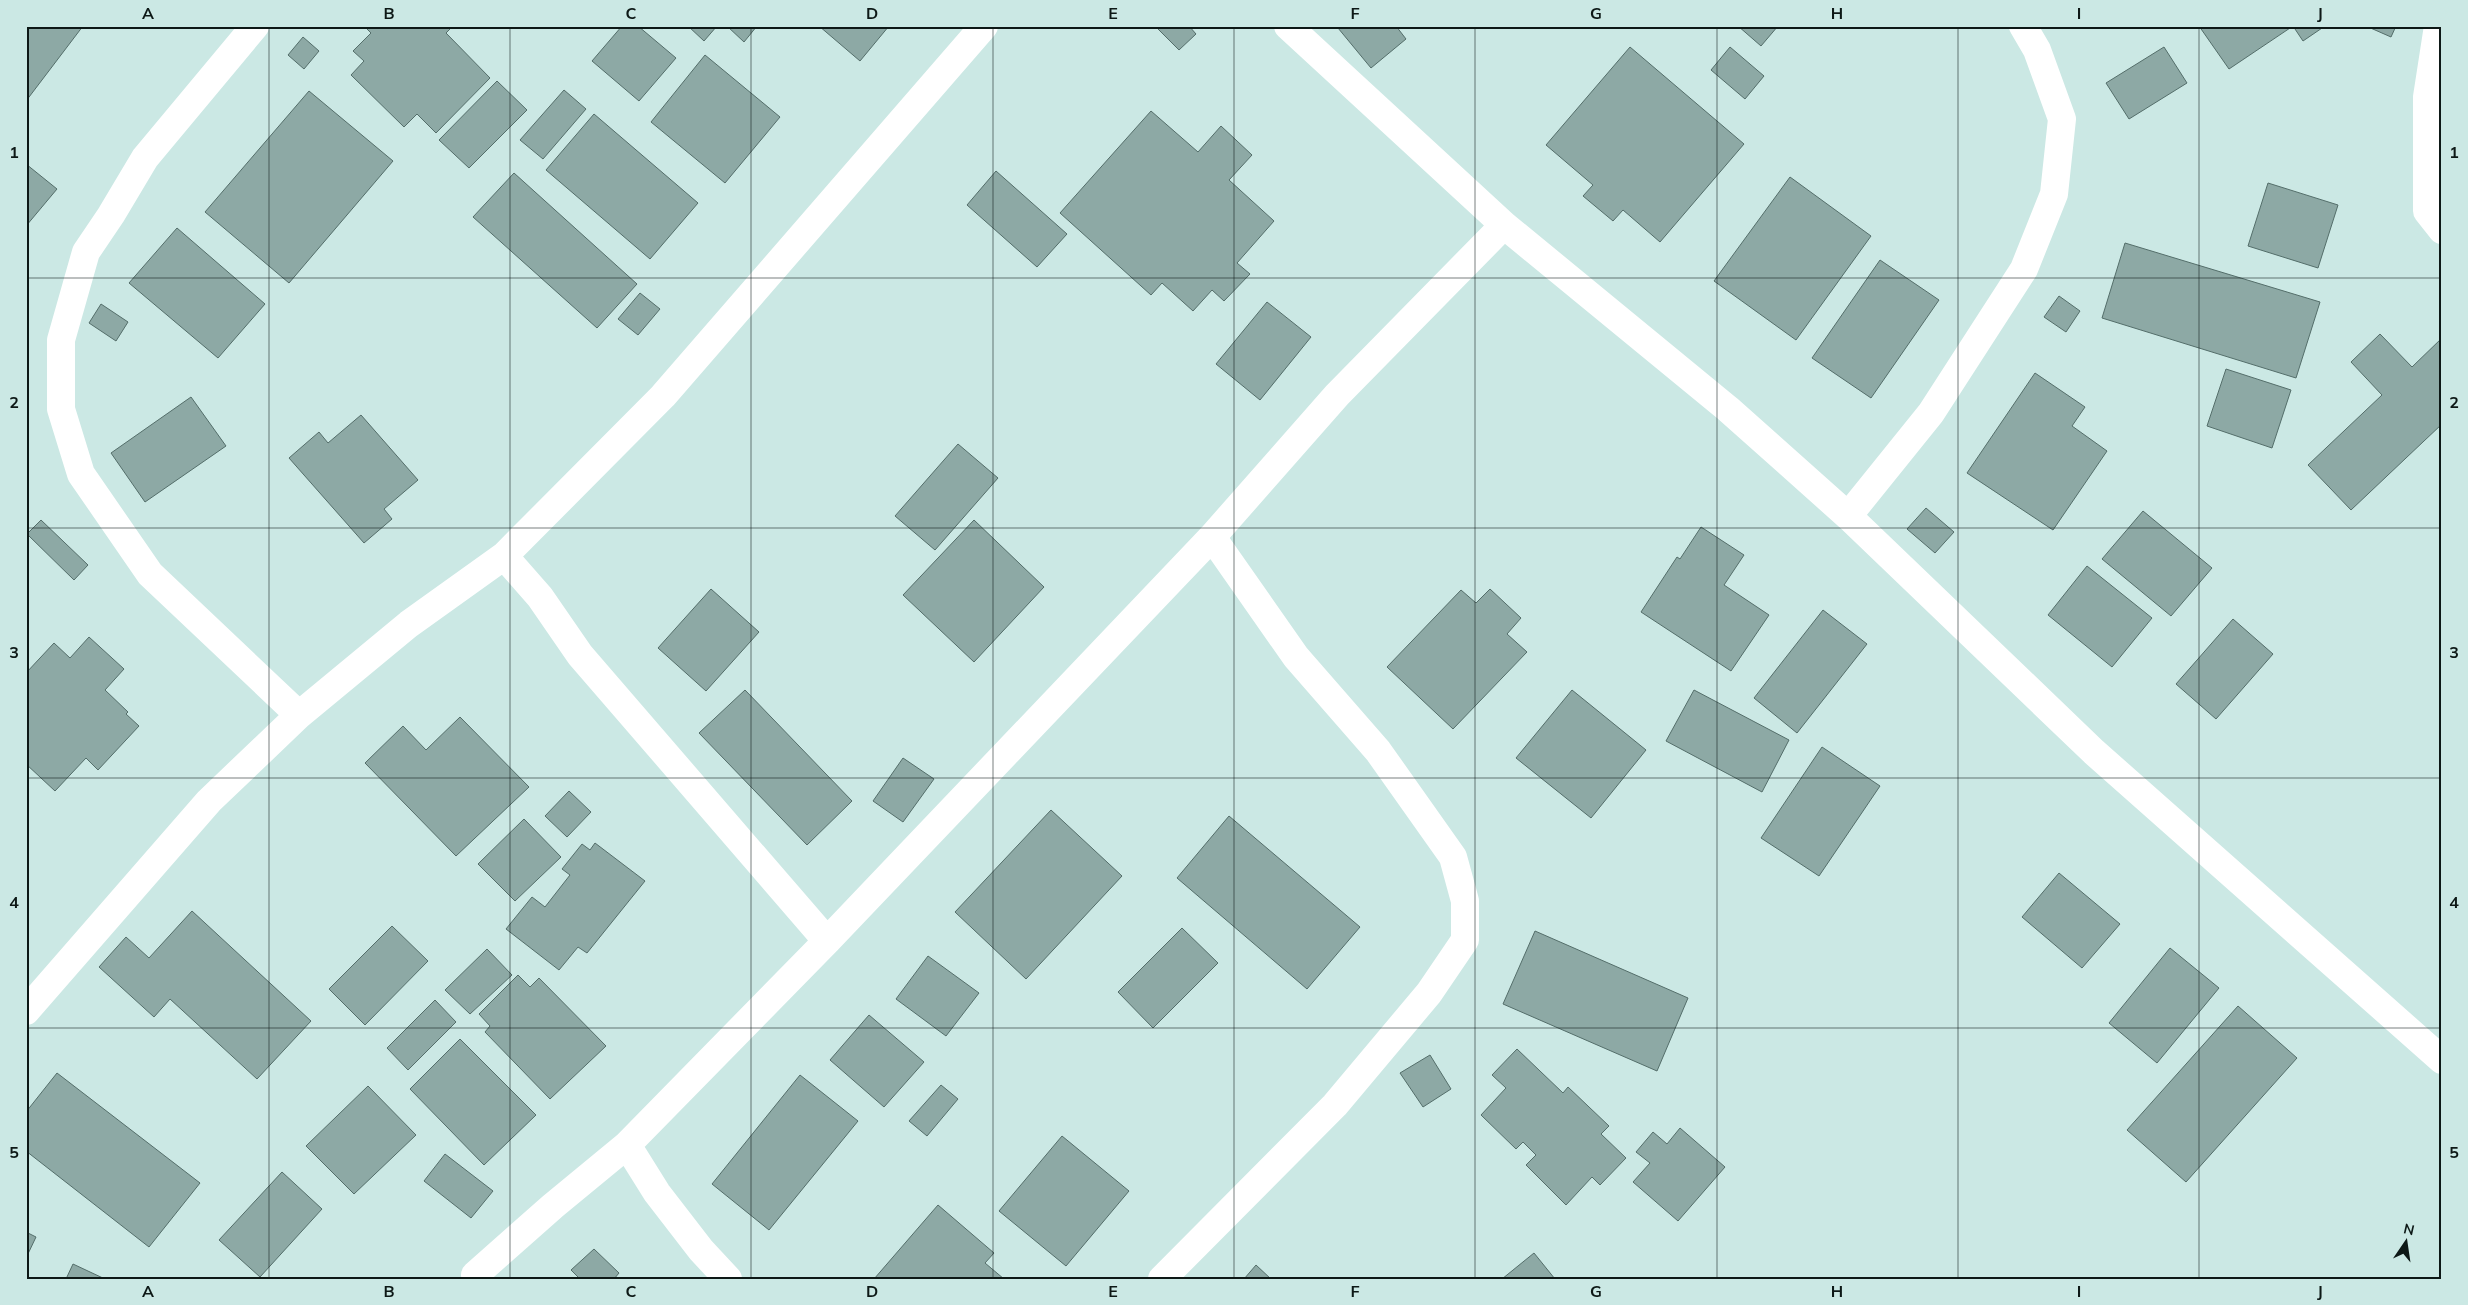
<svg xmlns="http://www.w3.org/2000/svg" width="2468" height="1305" viewBox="0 0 2468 1305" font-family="Mulish,sans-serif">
  <rect width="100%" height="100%" fill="#cbe8e4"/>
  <path fill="#8da9a5" stroke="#546e6a" d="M26,26H83L26,101Z
    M364,26H453L446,33L490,78L436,133L417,114L404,127L351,75L364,61L353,51L371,33Z
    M622,26H638L676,58L639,101L592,61Z
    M688,26H717L704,41Z
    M727,26H757L744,42Z
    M819,26H889L860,61Z
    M1159,26H1189L1196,34L1179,50L1157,28Z
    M1340,26H1396L1406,39L1371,68L1338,28Z
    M1738,26H1778L1761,46Z
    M2199,26H2293L2229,69Z
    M2293,26H2325L2303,41Z
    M2366,26H2396L2391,37Z
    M303,37L319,51L304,69L288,55Z
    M1630,47L1744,144L1660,242L1623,210L1613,221L1583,196L1593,185L1546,145Z
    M1730,47L1764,76L1745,99L1711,70Z
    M2164,47L2187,83L2129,119L2106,83Z
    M705,55L780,117L725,183L651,122Z
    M497,81L527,110L469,168L439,140Z
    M564,90L586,109L543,159L520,140Z
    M309,91L393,161L289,283L205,212Z
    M1151,111L1198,152L1221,126L1252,155L1229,180L1274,221L1237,263L1250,274L1224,301L1212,290L1193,311L1162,283L1151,295L1060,213Z
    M594,114L698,203L650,259L546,170Z
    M26,164L57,189L26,226Z
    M996,171L1067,234L1037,267L967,205Z
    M514,173L637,284L597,328L473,217Z
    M1790,177L1871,236L1796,340L1714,281Z
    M2268,183L2338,205L2318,268L2248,246Z
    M177,228L265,304L218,358L129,283Z
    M2125,243L2320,302L2296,378L2102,318Z
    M1880,260L1939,300L1871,398L1812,358Z
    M640,293L660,309L638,335L618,319Z
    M2059,296L2080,311L2066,332L2044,317Z
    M1267,302L1311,337L1260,400L1216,364Z
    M101,304L128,322L116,341L89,323Z
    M2380,334L2412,367L2442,338V424L2351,510L2308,465L2382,395L2351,362Z
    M2226,369L2291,390L2272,448L2207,426Z
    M2035,373L2085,407L2072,426L2107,451L2053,530L1967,473Z
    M191,397L226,446L145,502L111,453Z
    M361,415L418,480L384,509L392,519L364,543L289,458L319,432L328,443Z
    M958,444L998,478L935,550L895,516Z
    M1926,508L1954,532L1935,553L1907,529Z
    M2143,511L2212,568L2171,616L2102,559Z
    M41,520L88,565L74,580L27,534Z
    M974,520L1044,587L974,662L903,595Z
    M1701,527L1744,555L1724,585L1769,615L1731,671L1641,612L1677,557L1680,559Z
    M2087,566L2152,618L2112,667L2048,615Z
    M711,589L759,632L706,691L658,648Z
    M1490,589L1521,618L1507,634L1527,652L1453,729L1387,667L1461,590L1476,603Z
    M1823,610L1867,644L1797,733L1754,698Z
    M2233,619L2273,654L2216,719L2176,684Z
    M89,637L124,669L105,690L128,712L126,714L139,726L98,770L86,758L55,791L26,764V673L54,643L70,658Z
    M745,690L852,801L807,845L699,733Z
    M1572,690L1646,750L1591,818L1516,758Z
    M1694,690L1789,740L1762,792L1666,741Z
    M460,717L529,787L456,856L365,763L403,726L426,750Z
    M1822,747L1880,786L1819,876L1761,838Z
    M903,758L934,779L903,822L873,801Z
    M569,791L591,812L567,837L545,816Z
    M1051,810L1122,876L1026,979L955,912Z
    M1229,816L1360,927L1307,989L1177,878Z
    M524,819L561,857L515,901L478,864Z
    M595,843L645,881L587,953L578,947L559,970L506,929L532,897L545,907L570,875L562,869L582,844L590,850Z
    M2059,873L2120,924L2082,968L2022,917Z
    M192,911L311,1021L257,1079L170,999L154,1017L99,967L126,937L149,958Z
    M392,926L428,961L365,1025L329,989Z
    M1182,928L1218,963L1153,1028L1118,992Z
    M1535,931L1688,998L1657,1071L1503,1004Z
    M2170,948L2219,988L2157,1063L2109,1023Z
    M487,949L512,975L470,1014L445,990Z
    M928,956L979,993L946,1036L896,999Z
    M518,975L530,987L539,978L606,1046L550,1099L485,1032L490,1026L479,1014Z
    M435,1000L456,1022L408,1070L387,1048Z
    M2238,1006L2297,1058L2186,1182L2127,1130Z
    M869,1015L924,1062L884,1107L830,1060Z
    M460,1039L536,1115L484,1165L410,1089Z
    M1517,1049L1563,1093L1568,1087L1609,1126L1601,1134L1626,1158L1600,1185L1592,1177L1566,1205L1526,1165L1536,1155L1523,1142L1516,1149L1481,1115L1506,1088L1492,1075Z
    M1430,1055L1451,1089L1423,1107L1400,1073Z
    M57,1073L200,1183L149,1247L26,1151V1112Z
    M800,1075L858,1121L769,1230L712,1184Z
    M941,1085L958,1099L927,1136L909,1121Z
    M368,1086L416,1135L354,1194L306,1146Z
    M1680,1128L1725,1167L1678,1221L1633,1182L1650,1163L1636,1152L1653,1132L1667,1144Z
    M1062,1136L1129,1191L1066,1266L999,1211Z
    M445,1154L493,1191L471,1218L424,1181Z
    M282,1172L322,1209L260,1277L219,1240Z
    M938,1205L994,1253L985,1263L1004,1279H874Z
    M26,1232L36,1237L26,1258Z
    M594,1249L619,1273L614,1279H580L571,1270Z
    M1534,1253L1555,1279H1502Z
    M73,1264L105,1279H66Z
    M1256,1265L1271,1279H1244Z"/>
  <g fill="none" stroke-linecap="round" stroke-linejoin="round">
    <path stroke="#fff" stroke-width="28" d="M255,26L145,158L111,215L86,252L61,340V409L81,474L150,574L299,715
      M1288,26L1504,225L1728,409L1848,516L2094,752L2442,1060
      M2438,26L2427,97V211L2442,230
      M1848,516L1931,413L2024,269L2054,194L2062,119L2037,50L2023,26
      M504,556L540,597L580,655L827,941
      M26,1011L209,801L299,715L409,624L504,556L663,396L984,26
      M627,1145L657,1193L701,1250L728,1279
      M475,1275L553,1206L627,1145L827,941L1212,537L1337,395L1504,225
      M1162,1279L1335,1105L1429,993L1465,940V901L1453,857L1378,751L1296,657L1212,537"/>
  </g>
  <path fill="none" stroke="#0d1816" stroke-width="1" stroke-opacity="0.55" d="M269,26V1279M510,26V1279M751,26V1279M993,26V1279M1234,26V1279M1475,26V1279M1717,26V1279M1958,26V1279M2199,26V1279M26,278H2442M26,528H2442M26,778H2442M26,1028H2442"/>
  <rect width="2468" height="1305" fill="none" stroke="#cbe8e4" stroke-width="55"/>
  <g transform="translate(2406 1242) rotate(13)" stroke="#cbe8e4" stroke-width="4" paint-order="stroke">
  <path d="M0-4L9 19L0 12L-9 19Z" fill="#0d1816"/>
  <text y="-8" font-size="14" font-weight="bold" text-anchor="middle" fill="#0d1816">N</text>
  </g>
  <rect x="28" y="28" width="2412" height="1250" fill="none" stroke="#0d1816" stroke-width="2"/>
  <g font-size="16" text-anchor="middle" font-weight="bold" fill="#0d1816">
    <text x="148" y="19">A</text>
    <text x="389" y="19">B</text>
    <text x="631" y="19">C</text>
    <text x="872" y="19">D</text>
    <text x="1113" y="19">E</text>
    <text x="1355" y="19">F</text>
    <text x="1596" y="19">G</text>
    <text x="1837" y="19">H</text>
    <text x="2079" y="19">I</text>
    <text x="2320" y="19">J</text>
    <text x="14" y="158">1</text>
    <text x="2454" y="158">1</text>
    <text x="14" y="408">2</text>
    <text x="2454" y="408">2</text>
    <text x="14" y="658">3</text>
    <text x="2454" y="658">3</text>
    <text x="14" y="908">4</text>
    <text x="2454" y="908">4</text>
    <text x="14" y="1158">5</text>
    <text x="2454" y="1158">5</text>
    <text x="148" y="1297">A</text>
    <text x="389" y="1297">B</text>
    <text x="631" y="1297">C</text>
    <text x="872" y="1297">D</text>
    <text x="1113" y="1297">E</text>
    <text x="1355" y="1297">F</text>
    <text x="1596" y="1297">G</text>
    <text x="1837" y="1297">H</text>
    <text x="2079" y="1297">I</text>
    <text x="2320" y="1297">J</text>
  </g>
</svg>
